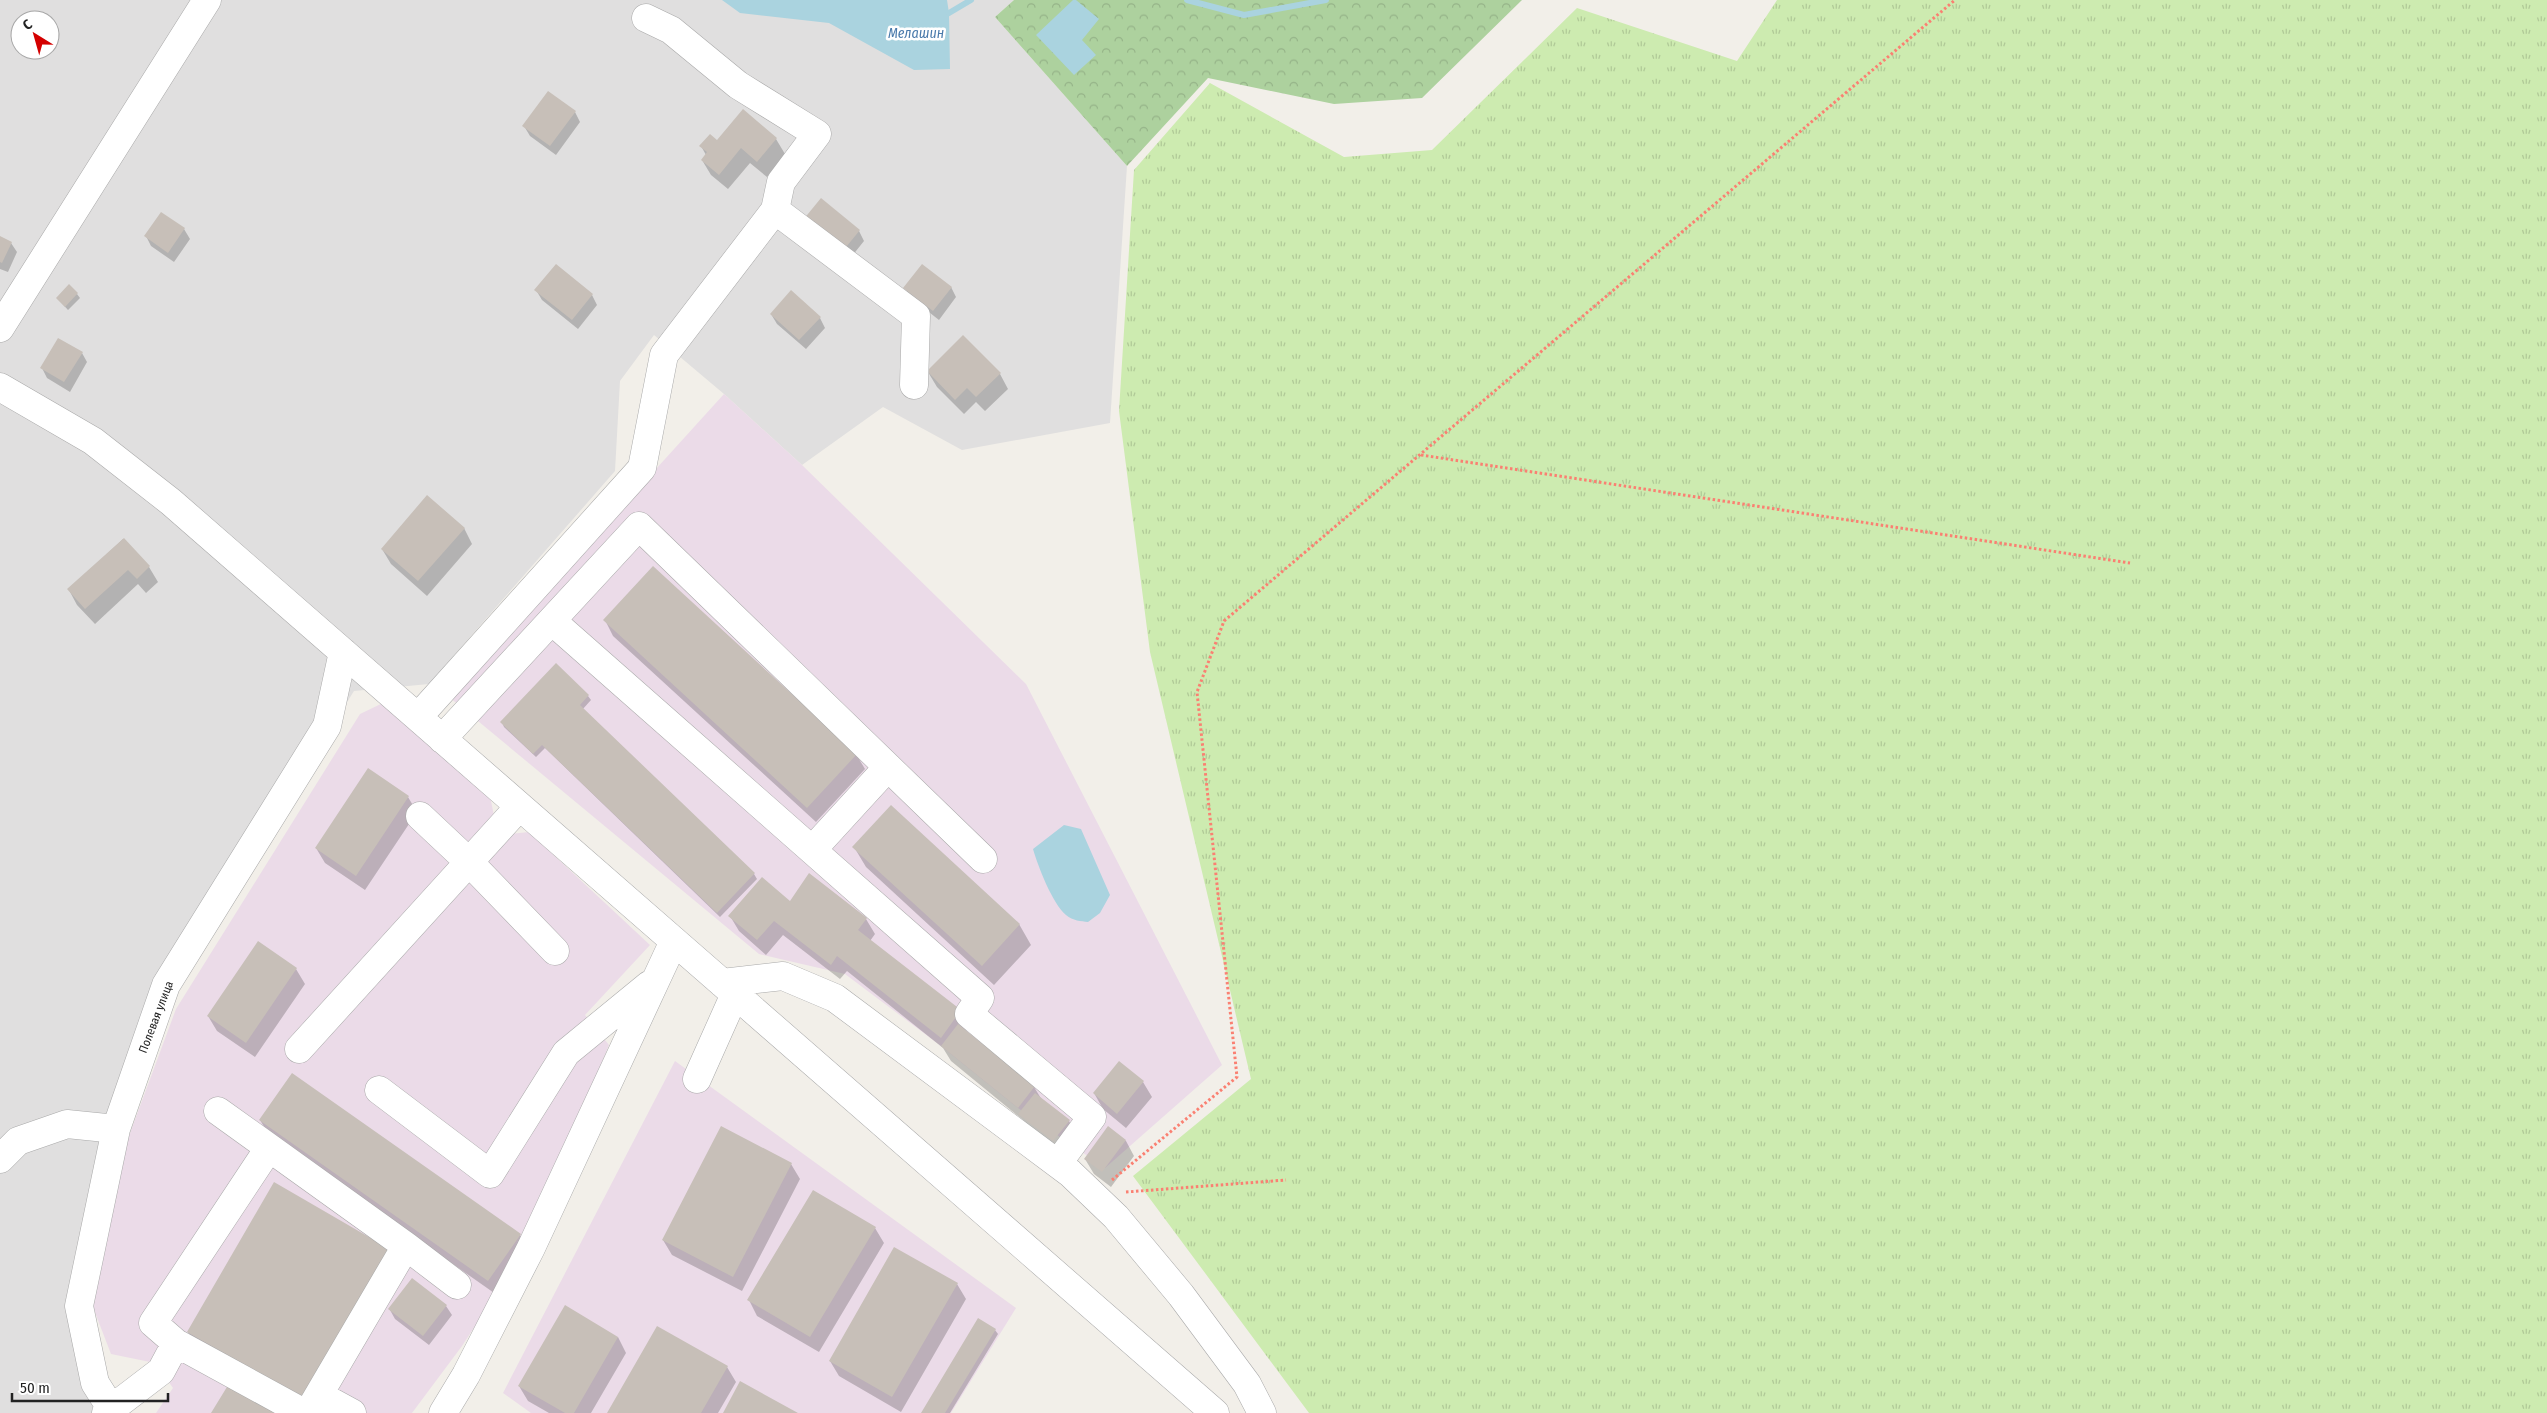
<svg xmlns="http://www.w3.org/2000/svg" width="2547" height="1413" viewBox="0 0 2547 1413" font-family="'Fira Sans Condensed',sans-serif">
  <defs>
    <pattern id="grass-tufts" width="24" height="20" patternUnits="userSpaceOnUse" patternTransform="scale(1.25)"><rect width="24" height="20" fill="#cdebb0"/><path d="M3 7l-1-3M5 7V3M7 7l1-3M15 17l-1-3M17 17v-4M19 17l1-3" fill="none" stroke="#b0c997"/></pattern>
    <pattern id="forest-crowns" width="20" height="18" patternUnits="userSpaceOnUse" patternTransform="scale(1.25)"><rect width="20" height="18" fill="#add19e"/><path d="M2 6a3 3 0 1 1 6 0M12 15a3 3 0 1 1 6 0" fill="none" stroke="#95b388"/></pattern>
  </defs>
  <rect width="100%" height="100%" fill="#f2efe9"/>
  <path fill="#e0dfdf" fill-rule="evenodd" d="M0,0H1014L995,17L1127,166L1110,423L962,450L883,407L802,465L724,394L654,335L620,381L615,471L429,684L354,691L173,980L79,1293L100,1413H0ZM20,20H50V50H20Z"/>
  <path fill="#ebdbe8" d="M724,394L802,465L1026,684L1222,1065L1105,1168L1018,1108L941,1046L845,974L759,954L449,697Z
    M385,702L490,796L495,821L510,834L529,832L650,945L585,1015L609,1045L525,1250L462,1346L412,1413H156L173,1388L155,1363L111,1354L91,1302L123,1152L176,1009L360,714Z
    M675,1061L1016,1308L951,1413H531L503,1393Z"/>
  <path fill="url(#grass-tufts)" d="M1777,0H2547V1413H1309L1133,1176L1251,1079L1150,652L1119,411L1134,170L1210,83L1344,157L1432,150L1577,8L1737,61Z"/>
  <path fill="url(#forest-crowns)" d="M1014,0H1522L1422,98L1334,104L1208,78L1127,166L995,17Z"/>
  <path fill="#aad3df" d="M722,0H947L949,13L950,69L914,70L829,23L740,13Z
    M1073,0H1076L1099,19L1082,40L1096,55L1074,75L1036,35Z
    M1064,825L1081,829L1110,895L1100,913L1088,922C1081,921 1073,921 1066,915C1052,903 1038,866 1033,849Z"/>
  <path fill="#0003" d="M743,111L776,139L785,154L767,177L750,163L728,189L711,175L702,160L706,155L701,146L717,142Z
    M575,112L580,122L556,155L530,136L524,126Z
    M805,220L859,231L864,241L848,261Z
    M184,229L190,239L174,262L151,246L146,236Z
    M0,237L11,243L17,252L8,272L0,269Z
    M951,287L956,297L939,320L911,298L905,288Z
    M536,290L592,295L597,305L578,329L542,300Z
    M77,294L80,298L68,310L57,298Z
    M771,314L820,318L825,328L806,349L777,324Z
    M82,353L87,362L70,392L47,378L42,368Z
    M928,372L1000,374L1008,389L985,411L976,402L964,414L937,387Z
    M464,528L472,544L427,596L391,564L382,549Z
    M123,539L149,567L158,582L146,593L138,584L95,624L77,605L69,590Z
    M605,620L856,754L865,769L816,822L613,636Z
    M556,665L588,696L591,700L582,710L754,874L757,879L720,917L545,748L536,757L504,727L502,722Z
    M408,797L417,812L365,890L325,863L316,848Z
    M854,847L1019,924L1031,945L994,985L866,867Z
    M790,903L866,919L875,934L870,941L969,1026L965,1032L1034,1087L1042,1100L1069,1121L1077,1136L1063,1156L1029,1129L1023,1120L951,1061L943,1048L847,971L840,979L783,935L766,955L739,931L730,916Z
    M296,969L305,984L255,1057L217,1031L208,1016Z
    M1143,1082L1152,1097L1126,1128L1103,1109L1094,1093Z
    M260,1120L520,1235L529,1250L497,1295L269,1135Z
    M1108,1128L1126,1141L1134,1156L1111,1187L1094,1174L1085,1159Z
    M791,1164L800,1179L742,1291L672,1255L663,1240Z
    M274,1184L317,1413L197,1347L188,1332Z
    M875,1228L884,1243L819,1352L757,1316L749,1300Z
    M957,1284L966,1299L901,1412L839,1376L830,1361Z
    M446,1306L452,1315L429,1345L395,1319L390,1310Z
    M995,1330L998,1334L950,1413H922Z
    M618,1337L626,1353L591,1413H549L528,1401L519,1386Z
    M727,1367L736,1382L718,1413H609Z"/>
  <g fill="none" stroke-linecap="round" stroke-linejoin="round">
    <path stroke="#aad3df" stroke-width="6" d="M1187,0L1244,15L1326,0
      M949,13L971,0"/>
  </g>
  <path fill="#c7bfb8" d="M548,91L576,111L550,146L522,126Z
    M743,109L777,138L757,162L741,148L719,175L701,160L707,152L699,146L710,134L717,140Z
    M821,198L860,230L842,252L803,220Z
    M161,212L185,228L168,253L144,236Z
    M0,236L12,242L2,263L0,262Z
    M556,264L593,294L572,320L534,290Z
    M922,264L952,287L933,311L903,288Z
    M69,284L78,293L65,307L56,298Z
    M791,290L821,317L799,340L770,314Z
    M963,335L1001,373L976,397L967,388L955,400L927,371Z
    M58,338L83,352L64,382L40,368Z
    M427,495L465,528L418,581L381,549Z
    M124,538L150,566L137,579L128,570L85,609L67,589Z
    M653,566L857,754L807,808L603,620Z
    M556,663L589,695L580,705L755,873L717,913L542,745L533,754L500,722Z
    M368,768L409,796L356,876L315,848Z
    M891,805L1020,924L982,966L852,847Z
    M809,873L867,918L858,930L961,1010L941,1038L837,956L831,965L774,921L757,940L728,916L762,877L790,901Z
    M258,941L297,968L246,1043L207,1016Z
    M958,1024L1035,1086L1018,1108L941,1046Z
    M1119,1061L1144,1081L1117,1114L1093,1093Z
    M292,1073L521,1234L488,1281L259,1120Z
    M1035,1093L1070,1120L1053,1141L1018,1114Z
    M721,1126L792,1163L733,1277L662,1240Z
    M1108,1126L1126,1140L1102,1172L1084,1159Z
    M274,1182L393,1251L307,1401L187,1332Z
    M813,1190L876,1227L810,1337L747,1300Z
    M894,1247L958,1283L892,1397L829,1361Z
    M412,1278L447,1305L423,1336L388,1309Z
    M565,1305L618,1337L574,1413H565L518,1386Z
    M978,1318L996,1329L945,1413H921Z
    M657,1326L728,1366L701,1413H607Z
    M740,1381L798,1413H723Z
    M230,1382L281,1413H211Z"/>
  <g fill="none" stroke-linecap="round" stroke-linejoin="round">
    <defs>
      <path id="minor" d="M646,18L671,30L738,85L817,134L781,182L775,210
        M0,328L207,0
        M0,387L93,441L171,502L1215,1413
        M552,621L980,998L969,1014L1092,1117L1058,1163
        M418,717L642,468L664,355L775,210L916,316L914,385
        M442,739L639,526L983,859
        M420,816L469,862L555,951
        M812,850L888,767
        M722,983L783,976L835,998L1070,1173L1116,1217L1181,1295L1247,1384L1262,1413
        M299,1049L519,807
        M697,1079L735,994
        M379,1090L490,1174L566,1053L649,985
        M218,1111L406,1246
        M0,1159L18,1141L67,1124L116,1129
        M176,1343L153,1323L269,1148
        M319,1395L352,1413
        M106,1413L161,1371L176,1343L304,1413
        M114,1413L95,1383L79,1306L116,1129L166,985L327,726L343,652
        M308,1413L406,1246L457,1285
        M443,1413L466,1375L531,1248L674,941"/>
    </defs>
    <use href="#minor" stroke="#a9a9a9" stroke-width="29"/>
    <path stroke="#fa8072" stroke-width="3" stroke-dasharray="2.5 2.5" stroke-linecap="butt" d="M1421,455L2130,563
      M1112,1180L1237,1077L1197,692L1224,621L1955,0
      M1126,1192L1286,1180"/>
    <use href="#minor" stroke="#fff" stroke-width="28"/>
  </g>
  <g text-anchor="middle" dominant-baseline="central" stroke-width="5" stroke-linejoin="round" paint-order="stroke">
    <g font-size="12" fill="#222" stroke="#fff">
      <text transform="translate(156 1017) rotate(-69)">Полевая улица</text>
    </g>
    <g font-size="14" font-style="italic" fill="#4a7aab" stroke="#fff">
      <text x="916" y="33">Мелашин</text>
    </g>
  </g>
  <g transform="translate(35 35) rotate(323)"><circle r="24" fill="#ffffff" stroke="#a7a7a7"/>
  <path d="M0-4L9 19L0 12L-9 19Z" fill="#d40000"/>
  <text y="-8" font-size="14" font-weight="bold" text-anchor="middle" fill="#222222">С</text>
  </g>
  <path d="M12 1393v8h156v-8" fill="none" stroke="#222222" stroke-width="2.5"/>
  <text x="20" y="1393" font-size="15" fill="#222222" stroke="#ffffff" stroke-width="4" paint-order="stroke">50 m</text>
</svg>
